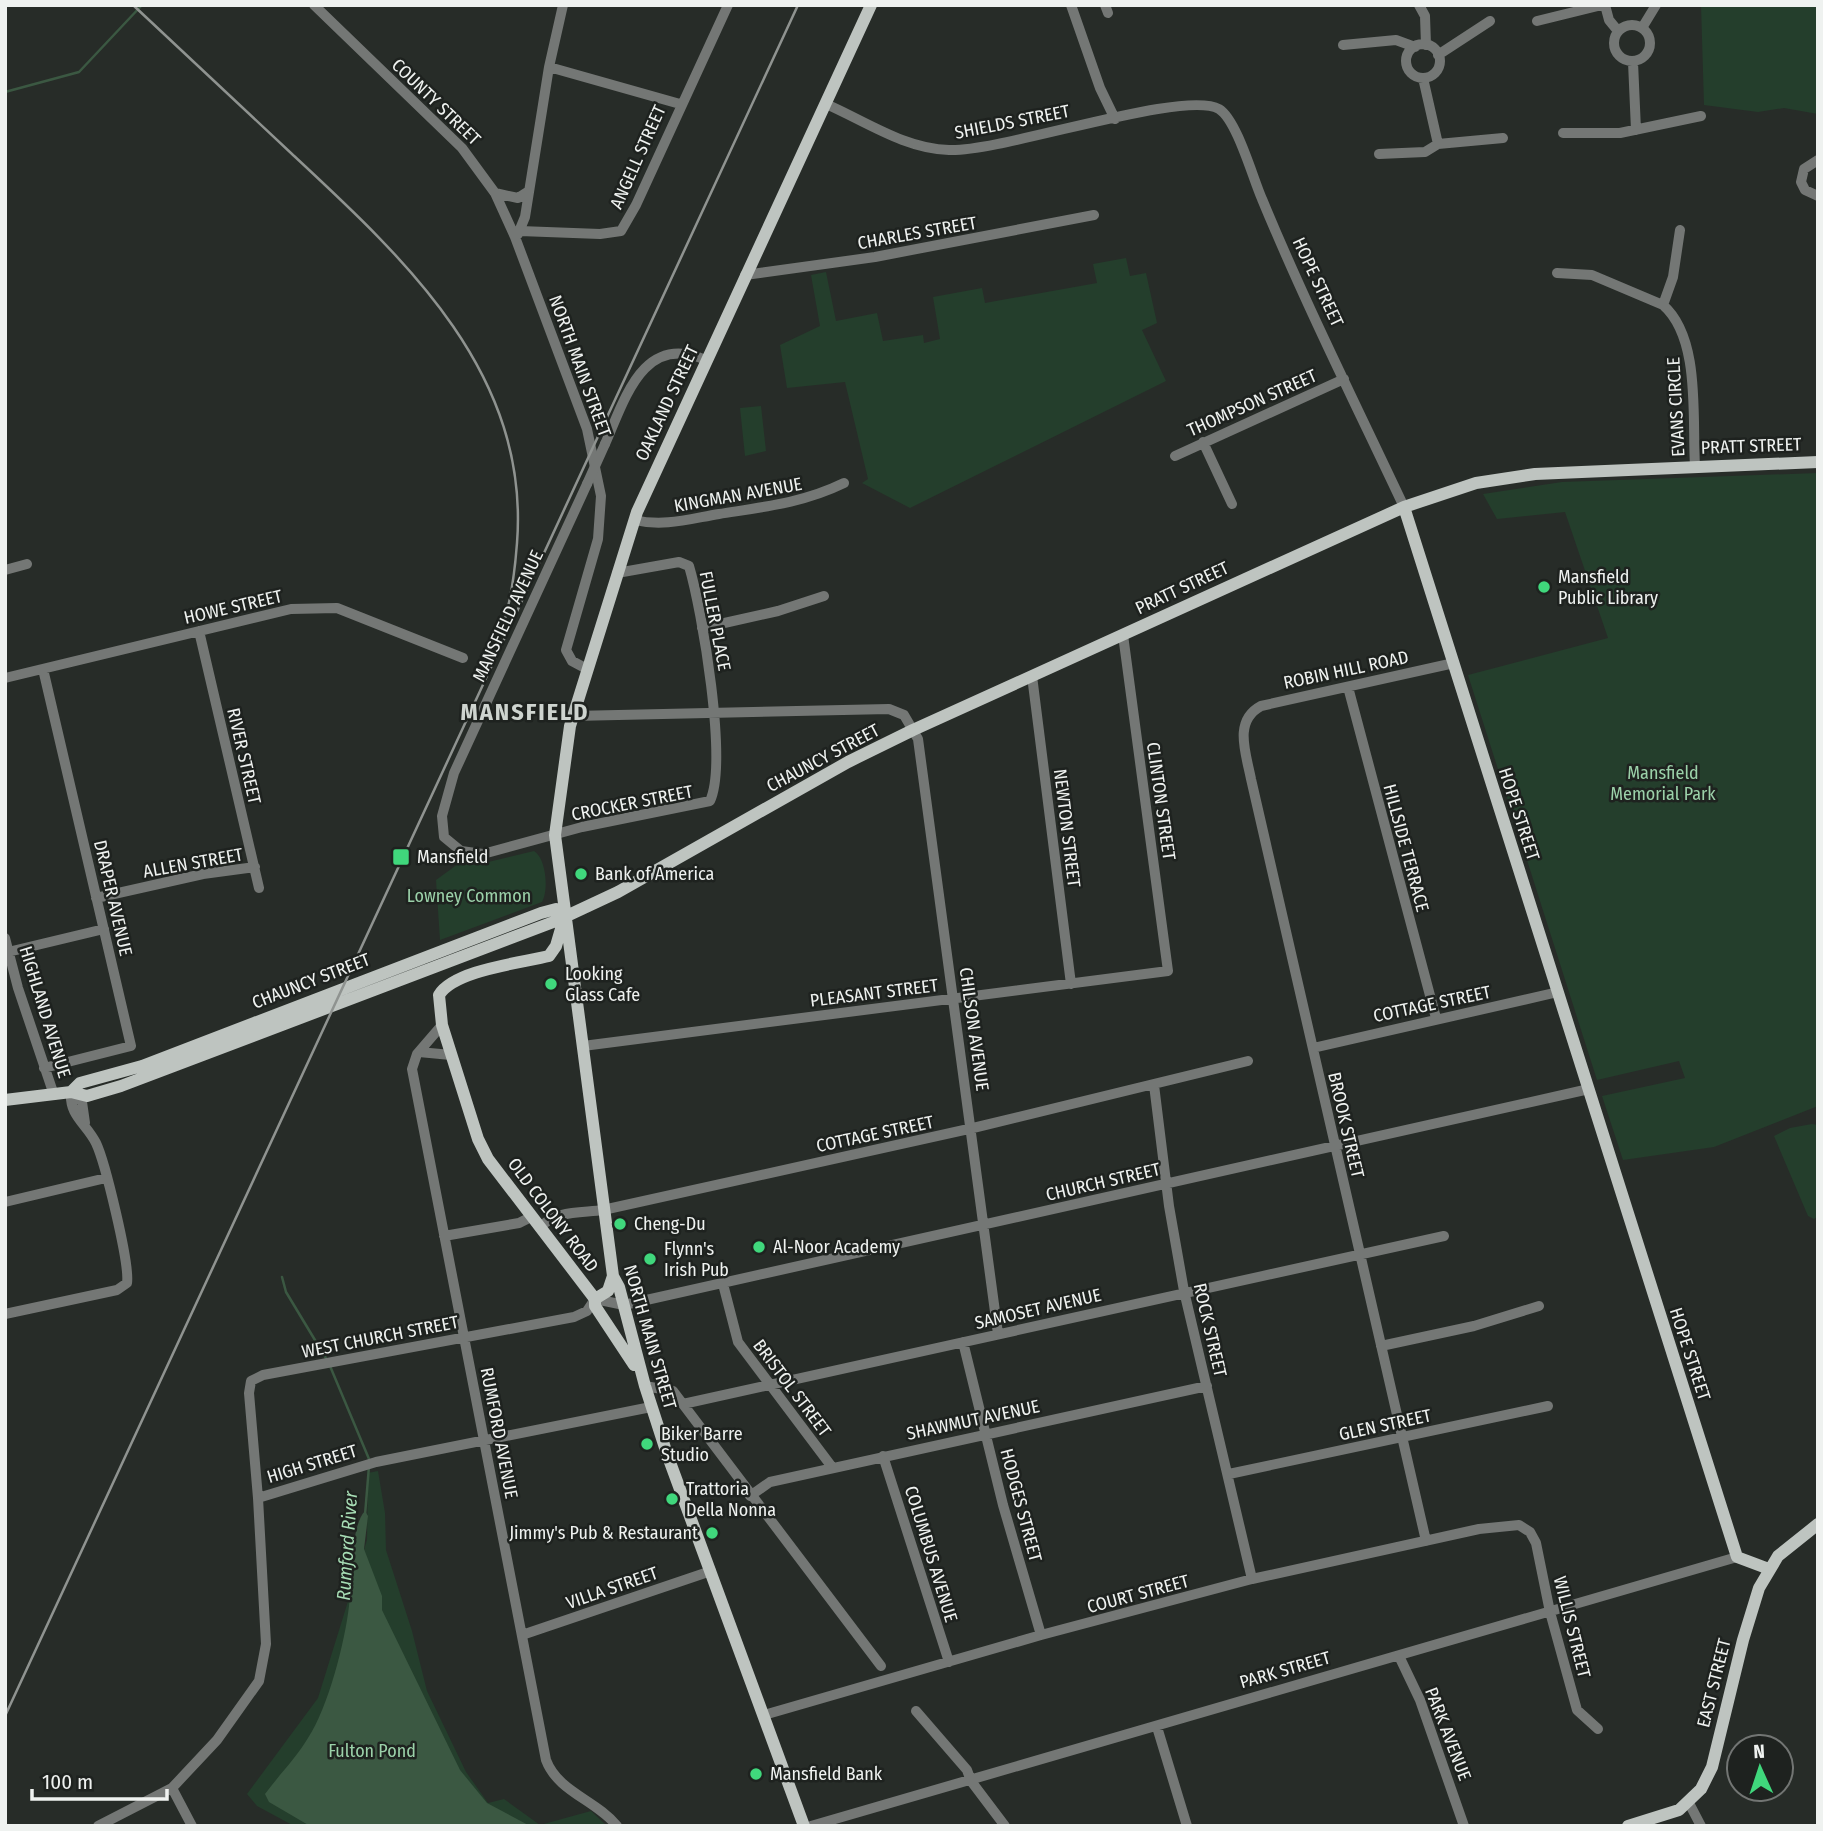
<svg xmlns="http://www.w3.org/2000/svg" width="1823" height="1831" viewBox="0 0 1823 1831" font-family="'Fira Sans Condensed',sans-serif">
  <rect width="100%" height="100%" fill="#272c28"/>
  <path fill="#243e2c" d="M1701,5H1818V114L1784,108L1758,112L1704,105Z
    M1126,258L1130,276L1146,273L1157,323L1142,330L1166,381L910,508L862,483L868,479L845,382L787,388L780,345L820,326L811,275L826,272L836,321L877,313L883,341L923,335L924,343L940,339L933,297L982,288L985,303L1097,283L1093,264Z
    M761,406L766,451L745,456L740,408Z
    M1818,473V1106L1714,1147L1623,1160L1602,1096L1685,1078L1679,1061L1597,1080L1468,675L1608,638L1565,512L1497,519L1483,494L1562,482Z
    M534,851C546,858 549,890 542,902L440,940L436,880L458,864L476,865Z
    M1812,1124L1818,1125V1216L1814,1219L1808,1216L1774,1136L1790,1128Z
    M378,1471L385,1513L386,1550L412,1631L427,1691L466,1772L488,1803L504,1799L540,1825L591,1811L607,1826H294L257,1806L247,1794L318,1698L367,1540L368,1473Z"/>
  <path fill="#3b5842" d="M365,1511L368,1516L364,1549L382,1596V1610L460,1770L487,1803L530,1826H310L269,1802L265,1794C279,1775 296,1758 308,1738C328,1708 345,1642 349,1606C352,1584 350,1526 365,1511Z"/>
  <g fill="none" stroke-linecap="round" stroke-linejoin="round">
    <path stroke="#3b5842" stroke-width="2.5" d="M5,92L79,72L142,5
      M282,1277L286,1292L327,1360
      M330,1366L369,1459
      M365,1515L369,1466"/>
    <path stroke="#747775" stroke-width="10" d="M314,5L462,148L495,193L515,237L587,429L601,496L598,539L566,650L572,661L587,669
      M1071,5L1100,88L1115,119
      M1105,5L1108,13
      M1419,5L1425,16L1426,45
      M1605,5L1609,20L1618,31
      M1537,21L1602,5
      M1614 43a18 18 0 1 1 36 0a18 18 0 1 1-36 0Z
      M1642,28L1656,5
      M1406 61a17 17 0 1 1 34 0a17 17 0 1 1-34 0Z
      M1343,45L1396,40L1415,47
      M1438,55L1490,21
      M1633,62L1636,130
      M549,67L680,104
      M1423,78L1438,144
      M826,104C865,121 905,149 949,150C1003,152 1183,89 1219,109C1237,120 1253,179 1262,199C1305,303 1356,405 1404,507
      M1563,133H1620L1701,116
      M1379,154L1425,152L1438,144L1503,138
      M1818,160L1804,169L1801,182L1805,190L1818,196
      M495,193L518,198L529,191
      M1680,230L1673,277L1663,305C1701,338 1692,418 1695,466
      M520,231L600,234L621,231L636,205L728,5
      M518,234L525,217L549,67L563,5
      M1557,273L1592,275L1663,305
      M745,275L875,257L1094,215
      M1203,442L1232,504
      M605,444C625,399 643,332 706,360
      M1175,456L1344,379
      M587,484L454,773L442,816L444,837L461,851L483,854L582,827L710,801C728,762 702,610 689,566L679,562L617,573
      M634,520C664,527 689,519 719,514C763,507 803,503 844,483
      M5,570L27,564
      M702,628L778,611L824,596
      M199,631L259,888
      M43,669L131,1046L44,1068
      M1032,676L1071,984
      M5,678L291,609L337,608L463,658
      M1348,687L1436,1018
      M573,716L889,709L904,715L918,739L998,1334
      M96,898L203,874L255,867
      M5,938L18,988L54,1095
      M8,952L104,929
      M442,1025L417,1054L412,1069L546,1760C558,1792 596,1800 617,1826
      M583,1046L1168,971L1123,635
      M1313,1048L1558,992
      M419,1052L451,1055
      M1154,1085L1169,1206L1184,1291L1252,1579
      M73,1093L82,1102L85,1123
      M5,1202L106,1178
      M540,1228C554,1210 582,1213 603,1210L973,1128L1248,1061
      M444,1236L519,1223L531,1217
      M723,1284L738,1342L832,1467
      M5,1314L117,1290L127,1283C130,1264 105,1162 96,1143C86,1123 69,1116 71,1092
      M963,1342L1003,1505L1041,1635
      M1381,1346L1474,1326L1539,1306
      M645,1386L673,1391L881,1666
      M683,1404L1444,1236
      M883,1456L949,1662
      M1229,1474L1548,1406
      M750,1496L770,1482L1207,1386
      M258,1498L249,1393L251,1381L263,1375L574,1317L587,1311L595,1299L624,1305L1589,1089
      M1426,1541L1251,779C1246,753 1233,721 1261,706L1454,663
      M522,1635L711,1571
      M1399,1656L1420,1700L1464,1826
      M916,1711L967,1770L971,1781L1005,1826
      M764,1715L1041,1635L1252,1579L1479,1529L1519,1525L1530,1532L1536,1543L1550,1612L1577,1710L1598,1729
      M1157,1727L1187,1826
      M172,1788L192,1826
      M1689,1803L1701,1826
      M98,1826L172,1788L217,1740L259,1681L266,1644L258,1498L376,1462L651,1407
      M811,1826L1737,1557"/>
    <path stroke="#bec4c0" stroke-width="12" d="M1404,507L1737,1557L1769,1569
      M563,922L556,946L549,956C521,963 454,970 439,995L442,1025L478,1139L488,1159L595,1299V1306L634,1365
      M71,1092L80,1083L142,1066L541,913L556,909L565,915
      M5,1100L71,1092L87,1096L121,1086L556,921L618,892L848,762L913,730L1404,507L1476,483L1535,474L1818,462
      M595,1299L608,1291L613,1276
      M804,1826L667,1454L645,1386L619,1287L613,1276L555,835L570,726L637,512L871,5
      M1628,1826L1679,1810L1701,1789L1712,1767L1743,1640L1759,1588L1778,1556L1818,1524"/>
    <path stroke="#8f9390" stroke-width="2.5" d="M133,5C186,55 239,104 292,154C406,260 530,374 517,543C515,570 512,596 504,622
      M5,1716L798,5"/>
    <path stroke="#747775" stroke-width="10" d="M587,484L605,444"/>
  </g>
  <g fill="#40d77c" stroke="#1e221f" stroke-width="2.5">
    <circle cx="1544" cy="587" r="7"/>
    <rect x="392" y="848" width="18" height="18" rx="3.5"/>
    <circle cx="581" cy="874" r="7"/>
    <circle cx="551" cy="984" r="7"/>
    <circle cx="620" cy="1224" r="7"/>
    <circle cx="759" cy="1247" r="7"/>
    <circle cx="650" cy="1259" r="7"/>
    <circle cx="647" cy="1444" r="7"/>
    <circle cx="672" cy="1499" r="7"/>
    <circle cx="712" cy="1533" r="7"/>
    <circle cx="756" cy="1774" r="7"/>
  </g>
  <g text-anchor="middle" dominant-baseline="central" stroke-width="5" stroke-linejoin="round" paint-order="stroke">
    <g font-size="18" fill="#eff2f0" stroke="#1e221f">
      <text transform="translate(436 102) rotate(44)">COUNTY STREET</text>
      <text transform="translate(1012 122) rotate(-11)">SHIELDS STREET</text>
      <text transform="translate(638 157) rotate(-66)">ANGELL STREET</text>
      <text transform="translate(917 233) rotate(-10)">CHARLES STREET</text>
      <text transform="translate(1318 282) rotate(65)">HOPE STREET</text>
      <text transform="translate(580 366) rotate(70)">NORTH MAIN STREET</text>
      <text transform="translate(667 403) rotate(-65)">OAKLAND STREET</text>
      <text transform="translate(1252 403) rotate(-24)">THOMPSON STREET</text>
      <text transform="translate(1676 407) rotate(-93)">EVANS CIRCLE</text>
      <text transform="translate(1751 446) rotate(-2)">PRATT STREET</text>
      <text transform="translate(738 495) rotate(-10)">KINGMAN AVENUE</text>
      <text transform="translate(1182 588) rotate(-25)">PRATT STREET</text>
      <text transform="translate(233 607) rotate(-13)">HOWE STREET</text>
      <text transform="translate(508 616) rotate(-65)">MANSFIELD AVENUE</text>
      <text transform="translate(715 621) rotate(79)">FULLER PLACE</text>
      <text transform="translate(1346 670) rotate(-12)">ROBIN HILL ROAD</text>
      <text transform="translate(244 756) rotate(77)">RIVER STREET</text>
      <text transform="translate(823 758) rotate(-28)">CHAUNCY STREET</text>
      <text transform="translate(1161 801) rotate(82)">CLINTON STREET</text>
      <text transform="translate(632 803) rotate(-11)">CROCKER STREET</text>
      <text transform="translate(1519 814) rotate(72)">HOPE STREET</text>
      <text transform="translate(1067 828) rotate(83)">NEWTON STREET</text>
      <text transform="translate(1406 848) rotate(75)">HILLSIDE TERRACE</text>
      <text transform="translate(193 863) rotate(-10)">ALLEN STREET</text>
      <text transform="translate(113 898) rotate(77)">DRAPER AVENUE</text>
      <text transform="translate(311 981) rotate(-21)">CHAUNCY STREET</text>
      <text transform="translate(874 993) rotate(-7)">PLEASANT STREET</text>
      <text transform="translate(1432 1004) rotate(-12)">COTTAGE STREET</text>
      <text transform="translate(45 1012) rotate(73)">HIGHLAND AVENUE</text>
      <text transform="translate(974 1029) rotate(82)">CHILSON AVENUE</text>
      <text transform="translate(1346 1125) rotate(77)">BROOK STREET</text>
      <text transform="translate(875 1134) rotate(-12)">COTTAGE STREET</text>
      <text transform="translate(1103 1182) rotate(-13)">CHURCH STREET</text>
      <text transform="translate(553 1215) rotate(53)">OLD COLONY ROAD</text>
      <text transform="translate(1038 1309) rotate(-13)">SAMOSET AVENUE</text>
      <text transform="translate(1210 1330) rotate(77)">ROCK STREET</text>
      <text transform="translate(380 1337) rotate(-11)">WEST CHURCH STREET</text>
      <text transform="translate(650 1337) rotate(74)">NORTH MAIN STREET</text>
      <text transform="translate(1690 1354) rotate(72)">HOPE STREET</text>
      <text transform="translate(792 1388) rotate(53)">BRISTOL STREET</text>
      <text transform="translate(973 1420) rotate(-12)">SHAWMUT AVENUE</text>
      <text transform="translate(1385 1425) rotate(-12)">GLEN STREET</text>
      <text transform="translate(499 1433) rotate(79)">RUMFORD AVENUE</text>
      <text transform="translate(312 1464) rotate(-17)">HIGH STREET</text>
      <text transform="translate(1021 1505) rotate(75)">HODGES STREET</text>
      <text transform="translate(931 1554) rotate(73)">COLUMBUS AVENUE</text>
      <text transform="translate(612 1588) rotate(-19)">VILLA STREET</text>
      <text transform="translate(1138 1594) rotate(-15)">COURT STREET</text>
      <text transform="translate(1572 1627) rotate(76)">WILLIS STREET</text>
      <text transform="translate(1285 1670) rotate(-16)">PARK STREET</text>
      <text transform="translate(1714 1683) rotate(-76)">EAST STREET</text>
      <text transform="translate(1448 1734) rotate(69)">PARK AVENUE</text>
    </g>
    <g font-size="18" fill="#eff2f0" stroke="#1e221f" text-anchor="start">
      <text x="1558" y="577">Mansfield<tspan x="1558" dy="21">Public Library</tspan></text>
      <text x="417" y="857">Mansfield</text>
      <text x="595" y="874">Bank of America</text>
      <text x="565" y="974">Looking<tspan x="565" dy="21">Glass Cafe</tspan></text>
      <text x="634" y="1224">Cheng-Du</text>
      <text x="773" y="1247">Al-Noor Academy</text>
      <text x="664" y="1249">Flynn's<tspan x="664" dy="21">Irish Pub</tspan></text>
      <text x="661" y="1434">Biker Barre<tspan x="661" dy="21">Studio</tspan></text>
      <text x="686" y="1489">Trattoria<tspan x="686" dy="21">Della Nonna</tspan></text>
      <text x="698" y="1533" text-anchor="end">Jimmy's Pub &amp; Restaurant</text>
      <text x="770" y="1774">Mansfield Bank</text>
    </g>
    <g font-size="18" fill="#9bd1a9" stroke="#1e221f">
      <text x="1663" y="773">Mansfield<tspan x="1663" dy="21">Memorial Park</tspan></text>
      <text x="469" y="896">Lowney Common</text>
      <text x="372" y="1751">Fulton Pond</text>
    </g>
    <g font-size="19" font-style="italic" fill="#a7ddb5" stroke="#1e221f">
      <text transform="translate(347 1546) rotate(-86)">Rumford River</text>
    </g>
    <g font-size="24" font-weight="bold" letter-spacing="2" fill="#ced4cf" stroke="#1e221f">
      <text x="525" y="712">MANSFIELD</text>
    </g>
  </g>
  <rect width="1823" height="1831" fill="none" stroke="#eff2f0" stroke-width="14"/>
  <g transform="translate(1760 1768) rotate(357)"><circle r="33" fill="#1e221f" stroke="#727573" stroke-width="2"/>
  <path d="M0-5L12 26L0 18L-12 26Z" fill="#40d77c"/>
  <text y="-10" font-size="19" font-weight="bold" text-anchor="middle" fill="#eff2f0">N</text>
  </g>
  <path d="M32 1789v10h135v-10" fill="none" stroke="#eff2f0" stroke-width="3.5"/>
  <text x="42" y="1789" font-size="21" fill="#eff2f0" stroke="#1e221f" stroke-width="5" paint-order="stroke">100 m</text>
</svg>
